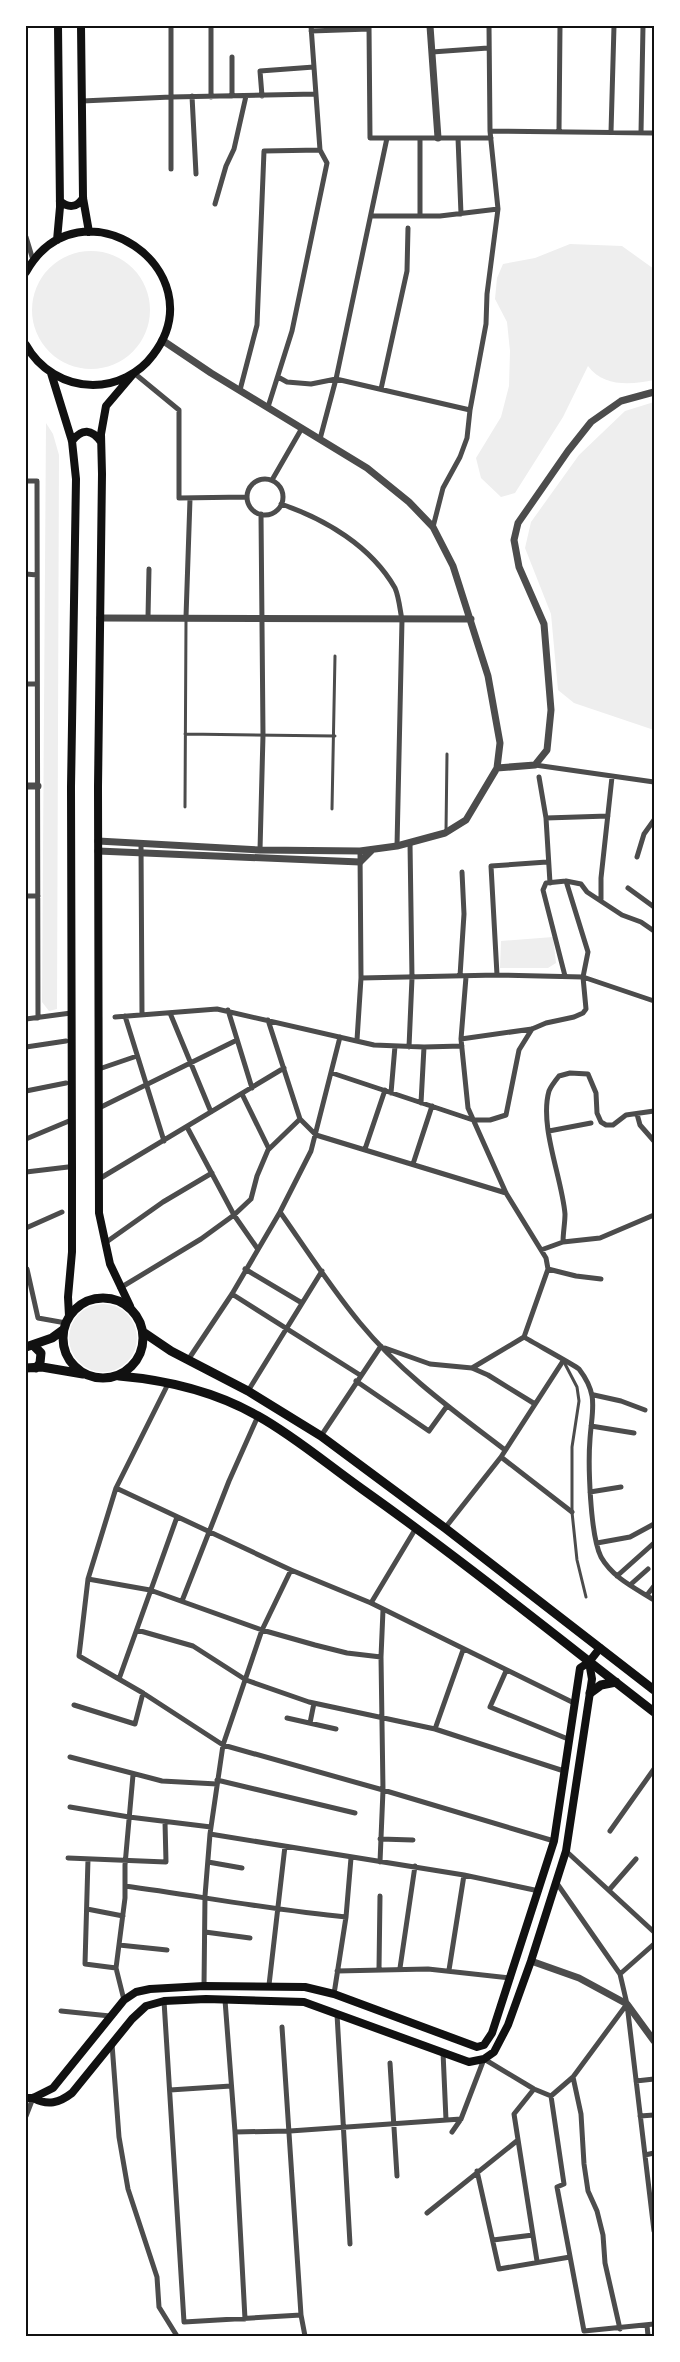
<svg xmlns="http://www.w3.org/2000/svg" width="680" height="2362" viewBox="0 0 680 2362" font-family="'Alegreya Sans',sans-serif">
  <rect width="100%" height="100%" fill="#fff"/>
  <path fill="#eee" d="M570,244L622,246L654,269V380C631,385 603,387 588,366L563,417L515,493L501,497L481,478L476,458L501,417L509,386L510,351L507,322L495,299L497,278L503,264L535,258Z
    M32 310a59 59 0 1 1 118 0a59 59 0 1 1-118 0Z
    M654,402V730L574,703L558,690L551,614L525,548L531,522L579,455L625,411Z
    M46,423L53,434L59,455L57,1009L49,1011L42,1002Z
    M553,937L556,963L548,968H500L501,941Z
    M69 1338a34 34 0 1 1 68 0a34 34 0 1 1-68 0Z"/>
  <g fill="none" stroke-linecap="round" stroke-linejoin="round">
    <path stroke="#4c4c4c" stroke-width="3" d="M185,734L335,736
      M185,807L186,620
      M332,809L335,656
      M446,832L447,754
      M564,1362L577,1387L579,1401L572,1447V1512L577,1560L586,1597"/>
    <path stroke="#4c4c4c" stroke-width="5" d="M171,26V169
      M211,26V97
      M369,26L370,138H491
      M311,31L369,29
      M432,52L488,48
      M192,96L196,174
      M232,96V57
      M262,96L260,71L314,67
      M82,101L171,97L316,94
      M490,131L654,133
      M559,131L560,26
      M611,132L614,26
      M641,133L643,26
      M420,138V216
      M458,138L461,214
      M215,204L226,166L234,149L246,96
      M371,216H440L498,209
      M26,237L33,260
      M134,373L179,410V498L246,497
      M278,377L287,382L311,384L336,379L470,410
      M381,389L407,271L408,228
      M240,390L257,325L264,151L320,150
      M268,407L292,331L327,163L320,150L311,26
      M320,439L336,379L387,138
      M247 497a18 18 0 1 1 36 0a18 18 0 1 1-36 0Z
      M272,480L302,428
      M26,481H37L38,1018
      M281,504C325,519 371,546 395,588C399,597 400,610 402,620L397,846
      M433,527L443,488L460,457L467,438L470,410L486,324L487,294L498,209L490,131L489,26
      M26,574L37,575
      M148,617L149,569
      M186,617L190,499
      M26,684H37
      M535,765L654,782
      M539,777L546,818L550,883
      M546,818L608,816
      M141,844L142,1015
      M260,850L263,735L261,514
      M637,857L644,834L654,820
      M628,888L654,907
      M26,896H38
      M601,899V878L612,777
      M497,975L491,866L547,862
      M460,976L464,914L462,872
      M565,976L543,890L546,883L566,881L581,884L587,892L622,915L641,922L654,931
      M466,977L461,1039L468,1108L506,1193L546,1258L548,1269L524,1337L472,1368
      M361,978L497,975L583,977L654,1001
      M228,1010L252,1088
      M170,1013L211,1112
      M125,1016L164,1141
      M115,1017L217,1009L374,1045L424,1047L462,1046
      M26,1019L71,1013
      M268,1020L300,1119L316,1135L506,1193
      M461,1039L532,1029L546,1023L574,1017L583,1013L586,1009L583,977L588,952L566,881
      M357,1040L361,978L360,851
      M26,1047L66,1041
      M409,1047L412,978L410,843
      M99,1069L137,1056
      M332,1073L473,1120H490L506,1115L519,1050L532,1029
      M26,1091L66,1083
      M391,1093L395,1046
      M242,1094L269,1149
      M421,1103L424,1047
      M99,1108L237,1040
      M637,1114L640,1125L654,1141
      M187,1127L234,1215L257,1248
      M549,1131L591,1123
      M26,1139L69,1121
      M365,1149L385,1090
      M413,1164L432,1106
      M26,1172L68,1167
      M99,1179L284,1068
      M280,1212C306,1249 331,1288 360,1323C401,1373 454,1411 505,1450
      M26,1228L62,1212
      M563,1242C563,1233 565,1223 565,1214C562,1178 539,1126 549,1091C551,1086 555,1081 559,1076L570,1073L588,1074L596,1093L597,1113L601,1122L606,1125H613L626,1115L654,1111
      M105,1243L163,1202L212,1173
      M541,1250L563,1242L600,1238L654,1215
      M27,1269L38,1318L66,1323
      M245,1269L302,1303
      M548,1269L576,1276L601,1279
      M120,1288L201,1239L234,1215L251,1199L257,1176L268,1150L300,1119
      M232,1294L360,1375
      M524,1337C532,1342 576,1366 579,1369C599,1395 592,1409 590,1439C588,1464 590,1535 601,1557C613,1578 635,1588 654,1600
      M385,1348L430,1364L472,1368L488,1375L535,1404
      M188,1360L232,1294L280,1212L311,1151L340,1037
      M356,1381L429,1431L447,1406
      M168,1384L116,1488L88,1579L79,1656L143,1693L223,1745L383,1790L554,1841
      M248,1391L322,1271
      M594,1395L621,1401L645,1410
      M591,1426L634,1433
      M321,1436L381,1346
      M501,1457L572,1512
      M116,1488L291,1570L371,1603L574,1703
      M590,1492L621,1487
      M445,1528L501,1457L563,1361
      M597,1543L630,1537L654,1524
      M617,1576L654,1543
      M88,1579L150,1590L262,1630L315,1645L347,1653L381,1657
      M630,1585L648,1569
      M647,1595L654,1586
      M182,1601L229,1481L258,1416
      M371,1603L416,1528
      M137,1630L193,1646L246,1680L309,1702L435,1729L564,1771
      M506,1671L490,1707L568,1739
      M119,1679L177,1517
      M74,1705L135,1724L143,1693
      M287,1718L336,1729
      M310,1723L314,1703
      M435,1729L463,1650
      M70,1757L162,1781L217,1784
      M217,1780L355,1813
      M70,1807L129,1817L211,1827
      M610,1831L654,1769
      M210,1834L464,1875L539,1891
      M380,1839L413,1840
      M566,1851L654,1932
      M68,1858L166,1862L165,1822
      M88,1859L85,1964L116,1968
      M208,1862L242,1868
      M380,1862L383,1790L381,1657L383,1610
      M556,1882L620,1974L627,2004L654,2231
      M125,1886C199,1896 272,1910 346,1917
      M609,1890L636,1859
      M87,1909L123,1916
      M205,1932L250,1938
      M119,1945L167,1950
      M400,1968L415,1866
      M379,1969L380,1896
      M449,1970L464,1875
      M337,1971L428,1969L511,1978
      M620,1974L654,1944
      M269,1985L285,1846
      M204,1986L205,1896L210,1834L223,1745L262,1630L291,1570
      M334,1994L346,1917L351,1858
      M124,2000L116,1968L125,1898V1865L133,1775
      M225,2000L235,2132L245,2319
      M164,2001L184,2322L301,2315
      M61,2011L110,2016
      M337,2014L350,2244
      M282,2027L301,2315L305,2336
      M112,2044L119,2137L128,2189L157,2277L159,2307L177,2336
      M443,2052L446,2120
      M390,2063L397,2176
      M573,2077L581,2114L584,2164L588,2191L597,2211L603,2235L605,2263L620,2329
      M636,2081L654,2079
      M534,2089L514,2114L537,2261
      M170,2090L231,2086
      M551,2096L564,2184L557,2187L584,2331L654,2324
      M26,2116L33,2098
      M640,2116L654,2115
      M235,2132L290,2131L461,2119
      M452,2132L461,2119L484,2059L534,2089L551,2096L573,2077L627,2004
      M645,2155L654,2153
      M477,2171L499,2269L570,2257
      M427,2213L518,2140
      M493,2240L533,2235
      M647,2325L648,2336"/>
    <path stroke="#4c4c4c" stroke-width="7" d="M430,26L438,138
      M100,618L471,619
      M497,768L535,765L547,750L551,710L544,624L519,567L514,540L518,523L568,451L591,422L621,401L654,392
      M26,786H38
      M98,841L260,850L360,851L397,846L445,833L466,820L497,768L500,743L488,676L453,566L433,527L409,502L367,468L211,373L162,340
      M98,851L360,862L372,850
      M531,1961L579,1978L627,2004L654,2041"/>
    <path stroke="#111" stroke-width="8" d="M81,26L83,198L89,232
      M60,201C68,208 77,208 83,198
      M57,240L60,207L58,26
      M26,272C80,176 218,270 153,355C139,374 116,385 93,385C65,385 39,369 26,345
      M51,373L72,441L76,479L71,787L72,1167V1252L68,1297L69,1316
      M72,441C82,428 92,429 101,442
      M130,1306L110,1264L99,1213L98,787L102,474L101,434L106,406L134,373
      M26,2098H33L53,2088L124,2000L136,1992L150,1989L204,1986L305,1987L334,1994L477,2047L484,2045L492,2033L554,1841L580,1668L589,1662L600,1648
      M33,2098C48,2106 59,2103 72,2093L132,2019L146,2006L164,2001L206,1999L304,2002L469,2062L484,2059L494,2052L508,2025L531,1961L566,1851L592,1679L589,1662"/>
    <path stroke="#111" stroke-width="9" d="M63 1338a40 40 0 1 1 80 0a40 40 0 1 1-80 0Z
      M143,1332L171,1351L248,1391L321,1436L445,1528L654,1690
      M33,1345L41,1353L40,1363L36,1368
      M26,1347L52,1338L63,1330
      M26,1368L42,1367L83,1374
      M119,1376C166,1380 216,1392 258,1416C294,1436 328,1465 362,1489C462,1560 557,1637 654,1712
      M590,1693L601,1685L616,1682"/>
  </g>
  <rect width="680" height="2362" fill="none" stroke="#ffffff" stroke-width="54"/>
  <rect x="27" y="27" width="626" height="2308" fill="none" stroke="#111" stroke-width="2"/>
</svg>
